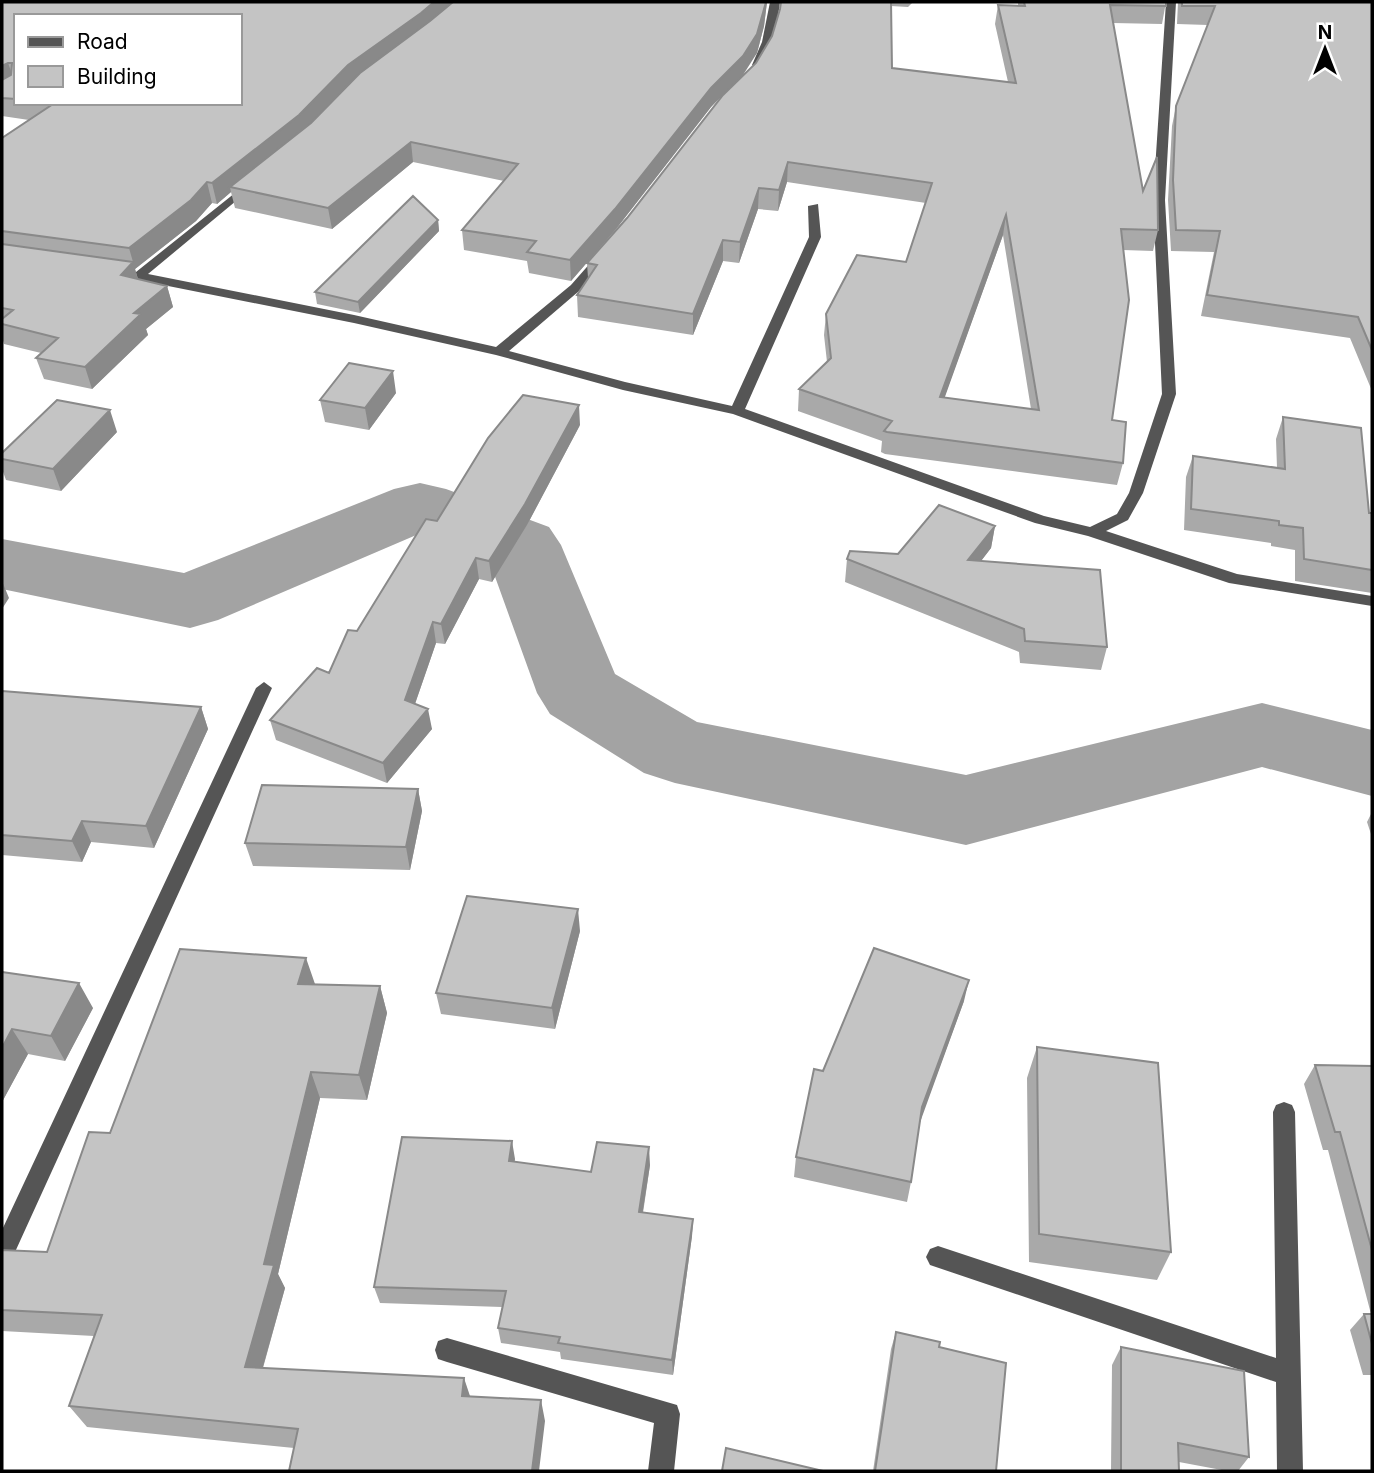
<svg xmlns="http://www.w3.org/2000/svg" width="1374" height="1473" viewBox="0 0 1374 1473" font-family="Inter,sans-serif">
  <rect width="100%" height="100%" fill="#fff"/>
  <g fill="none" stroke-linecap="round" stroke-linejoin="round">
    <path fill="#a3a3a3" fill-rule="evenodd" d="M420,483L446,489L549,527L561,545L615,674L697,722L966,775L1262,703L1372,730V796L1262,767L966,845L675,783L644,773L550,714L537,693L489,560L421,533L218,620L190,628L2,589V539L184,573L394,489Z"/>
    <path fill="#555" fill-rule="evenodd" d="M770,2H780C777,25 773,47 761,67L757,68L752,65L762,42Z
      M1166,2H1176L1165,200L1176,394L1143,493L1128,520L1106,531L1237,574L1372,596V606L1229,583L1088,536L1035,523L733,414L623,390L496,355L354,323L113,275L107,271L113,267L136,272L250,181L254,182V186L148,274L354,315L496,347L571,285L600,252L604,251L610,255L579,291L509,351L625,382L732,406L809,237L808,206L818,204L821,237L745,409L1044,516L1090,527L1117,514L1129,493L1162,394L1153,200Z
      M264,682L272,688L10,1263L2,1266V1230L256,688Z
      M1284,1102L1292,1105L1295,1112L1303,1471H1277L1276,1382L930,1265L926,1257L930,1249L938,1246L1276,1358L1273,1112L1276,1105Z
      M447,1338L677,1405L680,1414L674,1471H648L654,1423L447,1362L438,1359L435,1350L438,1341Z"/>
  </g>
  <path fill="#a9a9a9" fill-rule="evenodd" d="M2,2H767L764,26L757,53L711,107L616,229L571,281L529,273L527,261L464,250L462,230L504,181L413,162L332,229L235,208L231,192L217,204L212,203L196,221L135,269L138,279L167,286L173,307L146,329L148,335L92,389L44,379L36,358L41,353L4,344L2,337V138L29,120L2,116ZM16,16L240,103H16Z
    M781,2H913L908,7L891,6L892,68L1008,82L995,24L998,5L1018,6V2H1166L1162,24L1113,23L1143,191L1158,230L1153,251L1123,250L1112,420L1123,463L1117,485L885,454L881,452L882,441L798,411L799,389L827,362L824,335L826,314L906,262L926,203L787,182L778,211L758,209L739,263L723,261L693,335L578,317L577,295L588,278L587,263L627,218L756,63L772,36L780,9ZM1003,235L1031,409L944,398Z
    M1178,2H1372V391L1350,338L1201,316L1214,252L1171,251L1168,200L1172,126L1176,106L1208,25L1177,24Z
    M438,220L439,231L360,313L317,304L315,292Z
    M396,393L369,430L325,422L320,400Z
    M1283,417L1369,513H1372V593L1295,581V550L1271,546V543L1184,530L1186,477L1193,456L1277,468L1276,439Z
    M580,425L527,525L492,582L479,579L445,644L436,643L415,704L432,729L387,783L276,740L270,720L329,673L357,631Z
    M117,432L61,491L6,480L2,469V453Z
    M995,526L991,548L981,561L1107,647L1101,670L1020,663L1019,652L845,582L847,559L898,554Z
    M2,691L201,707L208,729L154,848L91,842L82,862L2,855Z
    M418,789L422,811L410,870L253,866L245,843Z
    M1372,812V837L1367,822Z
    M580,931L555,1029L441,1014L436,993Z
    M2,972L93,1008L65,1061L28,1054L2,1102Z
    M315,984L380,986L387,1013L367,1100L320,1098L278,1274L285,1288L263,1368L470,1397L545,1421L294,1448L87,1427L69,1406L94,1336L2,1331V1250L47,1252L110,1133Z
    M964,1001L920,1120L911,1182L907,1202L794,1177L796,1157L823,1071Z
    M1037,1047L1171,1252L1157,1280L1029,1262L1027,1078Z
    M1315,1065L1372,1066V1375H1363L1350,1330L1364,1314H1371L1328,1150H1323L1304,1084Z
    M515,1159L514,1162L591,1172L650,1165L643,1213L693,1219L692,1236L673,1375L561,1359L560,1352L501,1343L498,1328L502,1307L380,1303L374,1287Z
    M896,1332L939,1347L996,1471H873L891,1349Z
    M1121,1347L1249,1457L1238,1471H1227L1179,1462V1471H1111L1112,1365Z"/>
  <path fill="#898989" d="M434,2H457L303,135L230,187L231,192L217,204L212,183L348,65Z
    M766,2H767L764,26L757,53L743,75L711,107L616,229L571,281L570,260Z
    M8,63L15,82L2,89V66Z
    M411,142L413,162L332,229L328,208Z
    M788,162L787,182L778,211L779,190Z
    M207,182L212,203L196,221L135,269L139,283L121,275L133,262L129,248Z
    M759,188L758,209L739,263L740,242Z
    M1006,215L1003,235L937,419L940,397Z
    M438,220L439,231L360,313L358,302Z
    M723,240V261L693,335V314Z
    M167,286L173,307L146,329L148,335L92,389L85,367L134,313Z
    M393,371L396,393L369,430L365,408Z
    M579,405L580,425L527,525L492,582L489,561Z
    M110,410L117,432L61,491L53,469Z
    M995,526L991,548L964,583L968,560Z
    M476,558L479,579L445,644L441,624Z
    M2,581L9,598L2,609Z
    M433,622L436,643L409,721L405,700Z
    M201,707L208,729L154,848L146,826Z
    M428,709L432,729L387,783L383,763Z
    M418,789L422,811L410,870L406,847Z
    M82,821L91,842L82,862L72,841Z
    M578,909L580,931L555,1029L552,1008Z
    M306,958L315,984H298Z
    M969,980L964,1001L918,1128L922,1107Z
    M79,983L93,1008L65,1061L51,1036Z
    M380,986L387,1013L367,1100L359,1075Z
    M12,1029L28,1054L2,1102V1048Z
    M311,1072L320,1098L278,1274L285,1288L257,1388L245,1367L264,1264Z
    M512,1141L515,1159L512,1179L509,1161Z
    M649,1147L650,1165L640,1229L639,1212Z
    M693,1219L692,1236L673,1375L672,1360Z
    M464,1378L471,1399L462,1396Z
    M541,1400L545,1421L539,1471H532Z"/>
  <path fill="#c4c4c4" stroke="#898989" stroke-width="2" fill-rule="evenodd" d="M2,2H434L421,13L348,65L299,115L212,183L207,182L191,200L129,248L2,231V138L53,104L48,103H240V16H16V99L2,98V80L11,75L12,63H8L2,66Z
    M453,2H766L757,34L743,56L711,88L615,209L570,260L527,252L536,241L462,230L518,164L411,142L328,208L230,187L311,123L360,73L430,21Z
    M781,2H891L892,68L1016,83L998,5L1025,6L1024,2H1166V6L1110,5L1143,191L1157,157L1158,230L1121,229L1129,300L1112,420L1126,422L1123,463L887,432L884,431L892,421L799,389L831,358L826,314L857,255L906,262L932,183L788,162L779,190L759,188L740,242L723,240L693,314L577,295L597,265L587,263L627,218L723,95L756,63L772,36L780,9ZM1006,215L1039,410L940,397Z
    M1182,2H1372V350L1358,317L1207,295L1220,231L1176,230L1173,180L1176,106L1215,6H1182Z
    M413,196L438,220L358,302L315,292Z
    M2,244L133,262L121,275L167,286L134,313L141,314L85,367L36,358L58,338L2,324V319L13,310L2,308Z
    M349,363L393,371L365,408L320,400Z
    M523,395L579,405L525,504L489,561L476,558L441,624L433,622L405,700L428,709L383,763L270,720L317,668L329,673L348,630L357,631L426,519L437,521L488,438Z
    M57,400L110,410L53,469L2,459V453Z
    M1283,417L1361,428L1369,513H1372V570L1304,559L1303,528L1279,525V521L1191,509L1193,456L1285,469Z
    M939,505L995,526L968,560L1100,570L1107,647L1025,641L1024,629L847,559L850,551L898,554Z
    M2,691L201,707L146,826L82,821L72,841L2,835Z
    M262,785L418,789L406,847L245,843Z
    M467,896L578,909L552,1008L436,993Z
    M874,948L969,980L922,1107L911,1182L796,1157L814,1069L823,1071Z
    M180,949L306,958L298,984L380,986L359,1075L311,1072L264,1264L274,1265L245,1367L464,1378L462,1396L541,1400L532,1471H289L298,1429L69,1406L102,1315L2,1310V1250L47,1252L89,1132L110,1133Z
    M2,972L79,983L51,1036L12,1029L2,1048Z
    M1037,1047L1158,1063L1171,1252L1039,1234Z
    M1315,1065L1372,1066V1250L1340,1132H1335Z
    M402,1137L512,1141L509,1161L591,1172L597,1142L649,1147L639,1212L693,1219L672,1360L558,1343L560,1337L498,1328L506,1291L374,1287Z
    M1364,1314H1372V1344Z
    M896,1332L940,1342L939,1347L1006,1363L996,1471H875Z
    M1121,1347L1244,1371L1249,1457L1178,1443L1179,1471H1121Z
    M726,1448L823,1471H722Z"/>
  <rect width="1374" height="1473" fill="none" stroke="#000000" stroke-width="7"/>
  <rect x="14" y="14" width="228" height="91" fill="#ffffff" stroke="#999999" stroke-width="2"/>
  <rect x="28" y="37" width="35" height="10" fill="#555555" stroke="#999999" stroke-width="2"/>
  <text x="77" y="49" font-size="21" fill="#000000">Road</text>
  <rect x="28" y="66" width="35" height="21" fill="#c4c4c4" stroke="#999999" stroke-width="2"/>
  <text x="77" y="84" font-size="21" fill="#000000">Building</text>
  <g transform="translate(1325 49)" stroke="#ffffff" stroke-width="5" paint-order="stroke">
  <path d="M0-5L12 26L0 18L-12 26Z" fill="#000000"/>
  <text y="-10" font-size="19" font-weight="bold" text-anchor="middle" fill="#000000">N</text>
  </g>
</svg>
